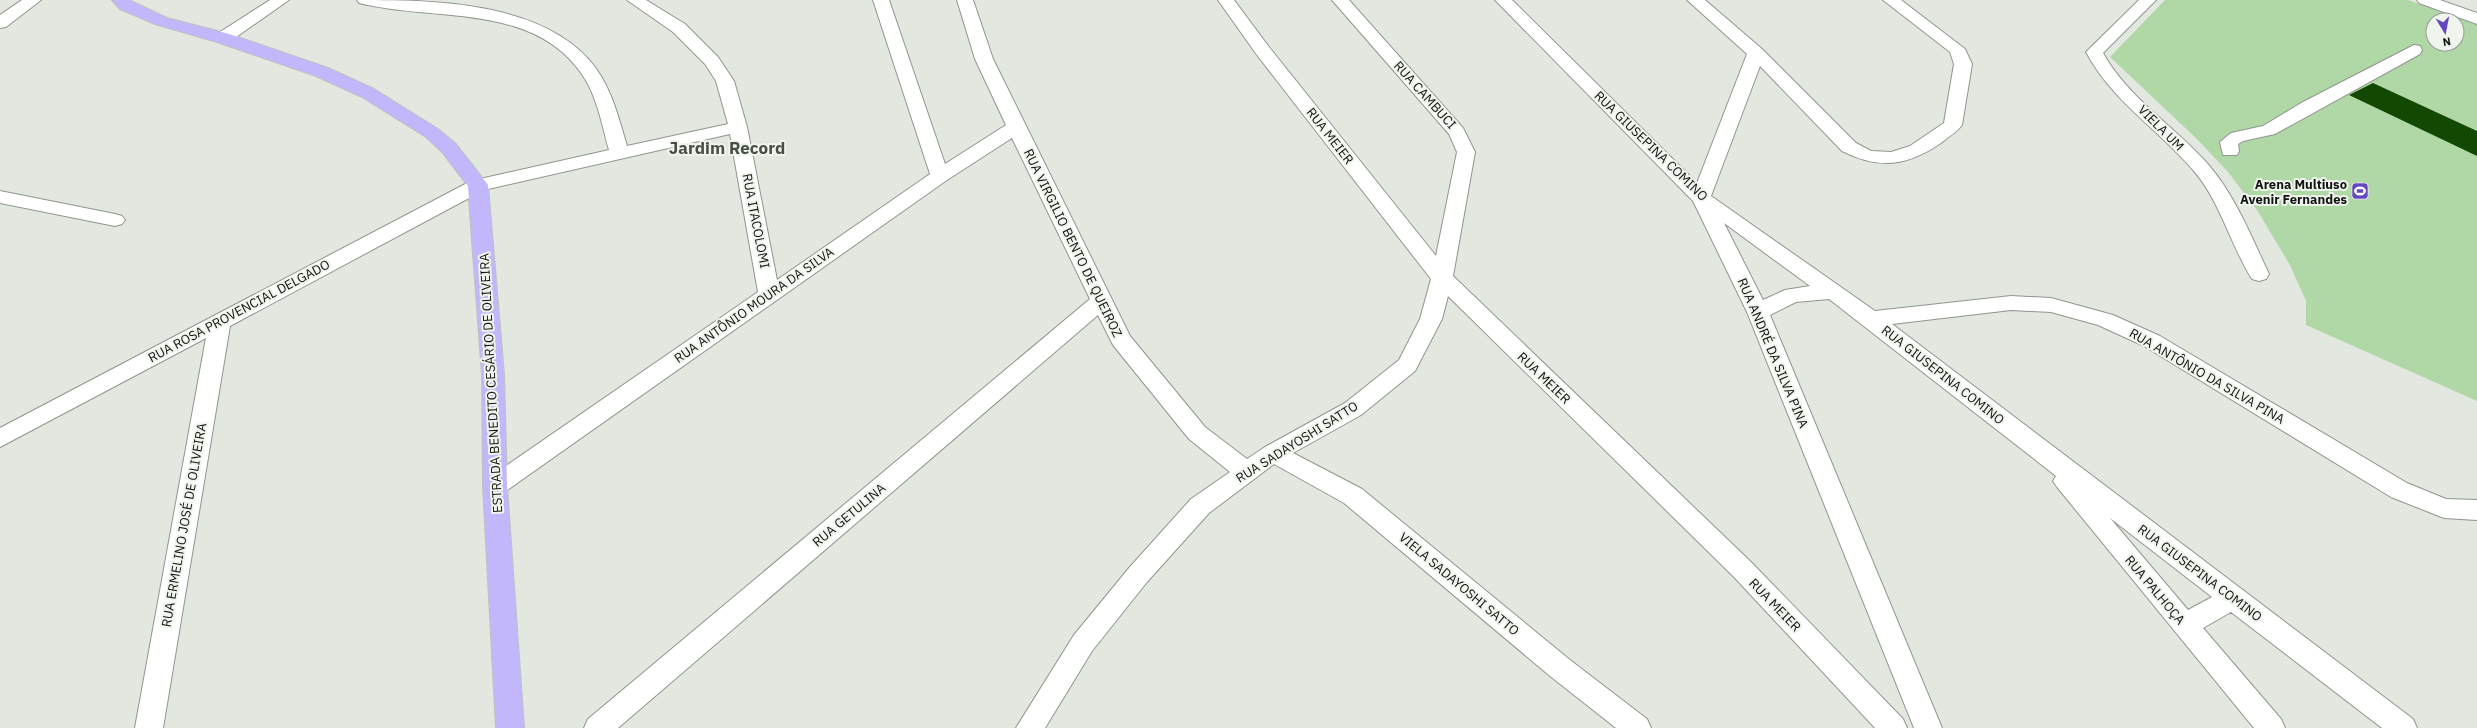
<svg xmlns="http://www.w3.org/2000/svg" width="2477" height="728" viewBox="0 0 2477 728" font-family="'IBM Plex Sans',sans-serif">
  <rect width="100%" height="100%" fill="#e2e7e0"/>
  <path fill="#b0d7a6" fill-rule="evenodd" d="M2165,0H2408L2477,25V401L2306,325V301L2290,265L2257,210L2228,172L2196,138L2110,57ZM2433,20H2457V44H2433Z"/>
  <path fill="#134802" d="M2373,83L2477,131V156L2349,95Z"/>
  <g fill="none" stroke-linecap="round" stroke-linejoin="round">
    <defs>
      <path id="minor" d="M22,0H41L6,27L0,28V15Z
        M270,0H289L229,42H217L215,38L217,34Z
        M357,0C433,0 545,1 595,67C612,90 619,119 627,146L728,124L716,81L705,64L673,32L627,0H646L685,24L718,57L734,81L747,127L777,280L930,174L873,0H889L945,164L1006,125L975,59L957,0H973L993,59L1130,336L1205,427L1247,459L1265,447L1345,403L1399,360L1420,319L1431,279L1257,55L1218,0H1234L1269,47L1436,256L1457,152L1449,134L1332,0H1349L1463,128L1475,152L1453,276L1752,563L1903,719L1907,728H1875L1734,577L1448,296L1442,319L1415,371L1361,415L1293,453L1362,489L1570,660L1647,719L1651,728H1616L1550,676L1344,503L1274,464L1209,513L1147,582L1092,651L1045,728H1016L1074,635L1129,568L1191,499L1230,472L1189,439L1113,345L1098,315L618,728H584L588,719L1090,299L1012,138L947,180L503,493L495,495L487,493L483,486L487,479L758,292L730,134L484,190L230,326L163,728H135L206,338L0,447V428L471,181L609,150C602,125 597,95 581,73C531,2 433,22 359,3Z
        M1495,0H1512L1697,183L1747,54L1687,0H1705L1762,49L1856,143L1871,151L1891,152L1910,146L1944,123L1954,64L1950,52L1883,0H1901L1965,49L1972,64L1962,125C1957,132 1948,137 1941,143C1907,166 1880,170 1842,151L1760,66L1711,196L1875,311L2011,296L2051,298L2113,315L2160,336L2407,483L2446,499L2477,500V520L2444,518L2391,497L2144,346L2098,325L2051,312L2011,310L1892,324L2413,719L2417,728H2382L2231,612L2203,628L2281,719L2285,728H2254L2057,487L2053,481L2056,476L1829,299L1796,302L1770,315L1942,728H1914L1747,312L1693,201ZM1724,223L1810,286L1785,290L1763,300ZM2110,518L2212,597L2188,610Z
        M2139,0H2156L2103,53C2128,98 2173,125 2207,163C2235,195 2251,236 2269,274L2266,279L2259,281L2252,279C2230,244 2221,203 2194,171C2159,130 2112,101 2086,52Z
        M2417,0H2440L2477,13V24L2419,3Z
        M2414,45L2420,46L2422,50L2420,54L2275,134L2243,141L2238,144L2239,151L2237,155H2223L2220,142L2231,133L2263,126L2303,102Z
        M0,191L115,214L122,216L125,220L122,224L115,226L0,203Z"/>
      <path id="major" d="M112,0H129L167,18L229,34L328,68L374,89L438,129L456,144L488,185L504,375L507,486L524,728H496L483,486L482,375L468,186L442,152L426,137L362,97L316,76L217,42L155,24L120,9Z"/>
    </defs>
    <use href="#minor" stroke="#90958e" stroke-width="2"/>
    <use href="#major" stroke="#c1c2c1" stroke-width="2"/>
    <use href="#minor" fill="#fff" fill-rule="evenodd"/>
    <use href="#major" fill="#c2b7fa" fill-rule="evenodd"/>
  </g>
  <defs>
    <symbol id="stadium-square" viewBox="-11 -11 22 22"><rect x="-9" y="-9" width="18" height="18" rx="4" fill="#6447c0" stroke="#eff5ed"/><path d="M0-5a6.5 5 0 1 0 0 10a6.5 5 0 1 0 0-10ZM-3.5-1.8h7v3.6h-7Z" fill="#fff"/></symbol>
  </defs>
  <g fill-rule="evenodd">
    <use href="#stadium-square" x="2350" y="181" width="20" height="20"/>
  </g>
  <g text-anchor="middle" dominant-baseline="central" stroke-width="4" stroke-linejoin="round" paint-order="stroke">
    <g font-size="13" fill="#121411" stroke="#eff5ed">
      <text transform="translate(1425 95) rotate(48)">RUA CAMBUCI</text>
      <text transform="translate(2161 128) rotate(45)">VIELA UM</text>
      <text transform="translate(1330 136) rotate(52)">RUA MEIER</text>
      <text transform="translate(1651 146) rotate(44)">RUA GIUSEPINA COMINO</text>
      <text transform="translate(756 221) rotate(79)">RUA ITACOLOMI</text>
      <text transform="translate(1073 243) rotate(64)">RUA VIRGILIO BENTO DE QUEIROZ</text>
      <text transform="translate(754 305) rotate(-35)">RUA ANTÔNIO MOURA DA SILVA</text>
      <text transform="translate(239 311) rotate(-28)">RUA ROSA PROVENCIAL DELGADO</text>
      <text transform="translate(1773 353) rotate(67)">RUA ANDRÉ DA SILVA PINA</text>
      <text transform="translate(1943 375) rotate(38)">RUA GIUSEPINA COMINO</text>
      <text transform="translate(2207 376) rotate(30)">RUA ANTÔNIO DA SILVA PINA</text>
      <text transform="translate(1544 378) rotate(44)">RUA MEIER</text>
      <text transform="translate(491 383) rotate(-93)">ESTRADA BENEDITO CESÁRIO DE OLIVEIRA</text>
      <text transform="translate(1297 442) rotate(-32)">RUA SADAYOSHI SATTO</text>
      <text transform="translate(849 515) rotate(-40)">RUA GETULINA</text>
      <text transform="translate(184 525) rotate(-80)">RUA ERMELINO JOSÉ DE OLIVEIRA</text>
      <text transform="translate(2200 573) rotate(37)">RUA GIUSEPINA COMINO</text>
      <text transform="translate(1459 584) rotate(40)">VIELA SADAYOSHI SATTO</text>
      <text transform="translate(2155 590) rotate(50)">RUA PALHOÇA</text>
      <text transform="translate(1775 605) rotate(46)">RUA MEIER</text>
    </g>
    <g font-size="13" font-weight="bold" fill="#121411" stroke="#eff5ed" text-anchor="end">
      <text x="2347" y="184">Arena Multiuso<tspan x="2347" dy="15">Avenir Fernandes</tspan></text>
    </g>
    <g font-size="17" font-weight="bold" fill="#484d47" stroke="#eff5ed">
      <text x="727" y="148">Jardim Record</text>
    </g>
  </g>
  <g transform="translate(2445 32) rotate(170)"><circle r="19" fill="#eff5ed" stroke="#979b95"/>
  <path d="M0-3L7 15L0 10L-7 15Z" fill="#6447c0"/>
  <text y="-6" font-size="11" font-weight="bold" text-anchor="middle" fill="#121411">N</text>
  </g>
</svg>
